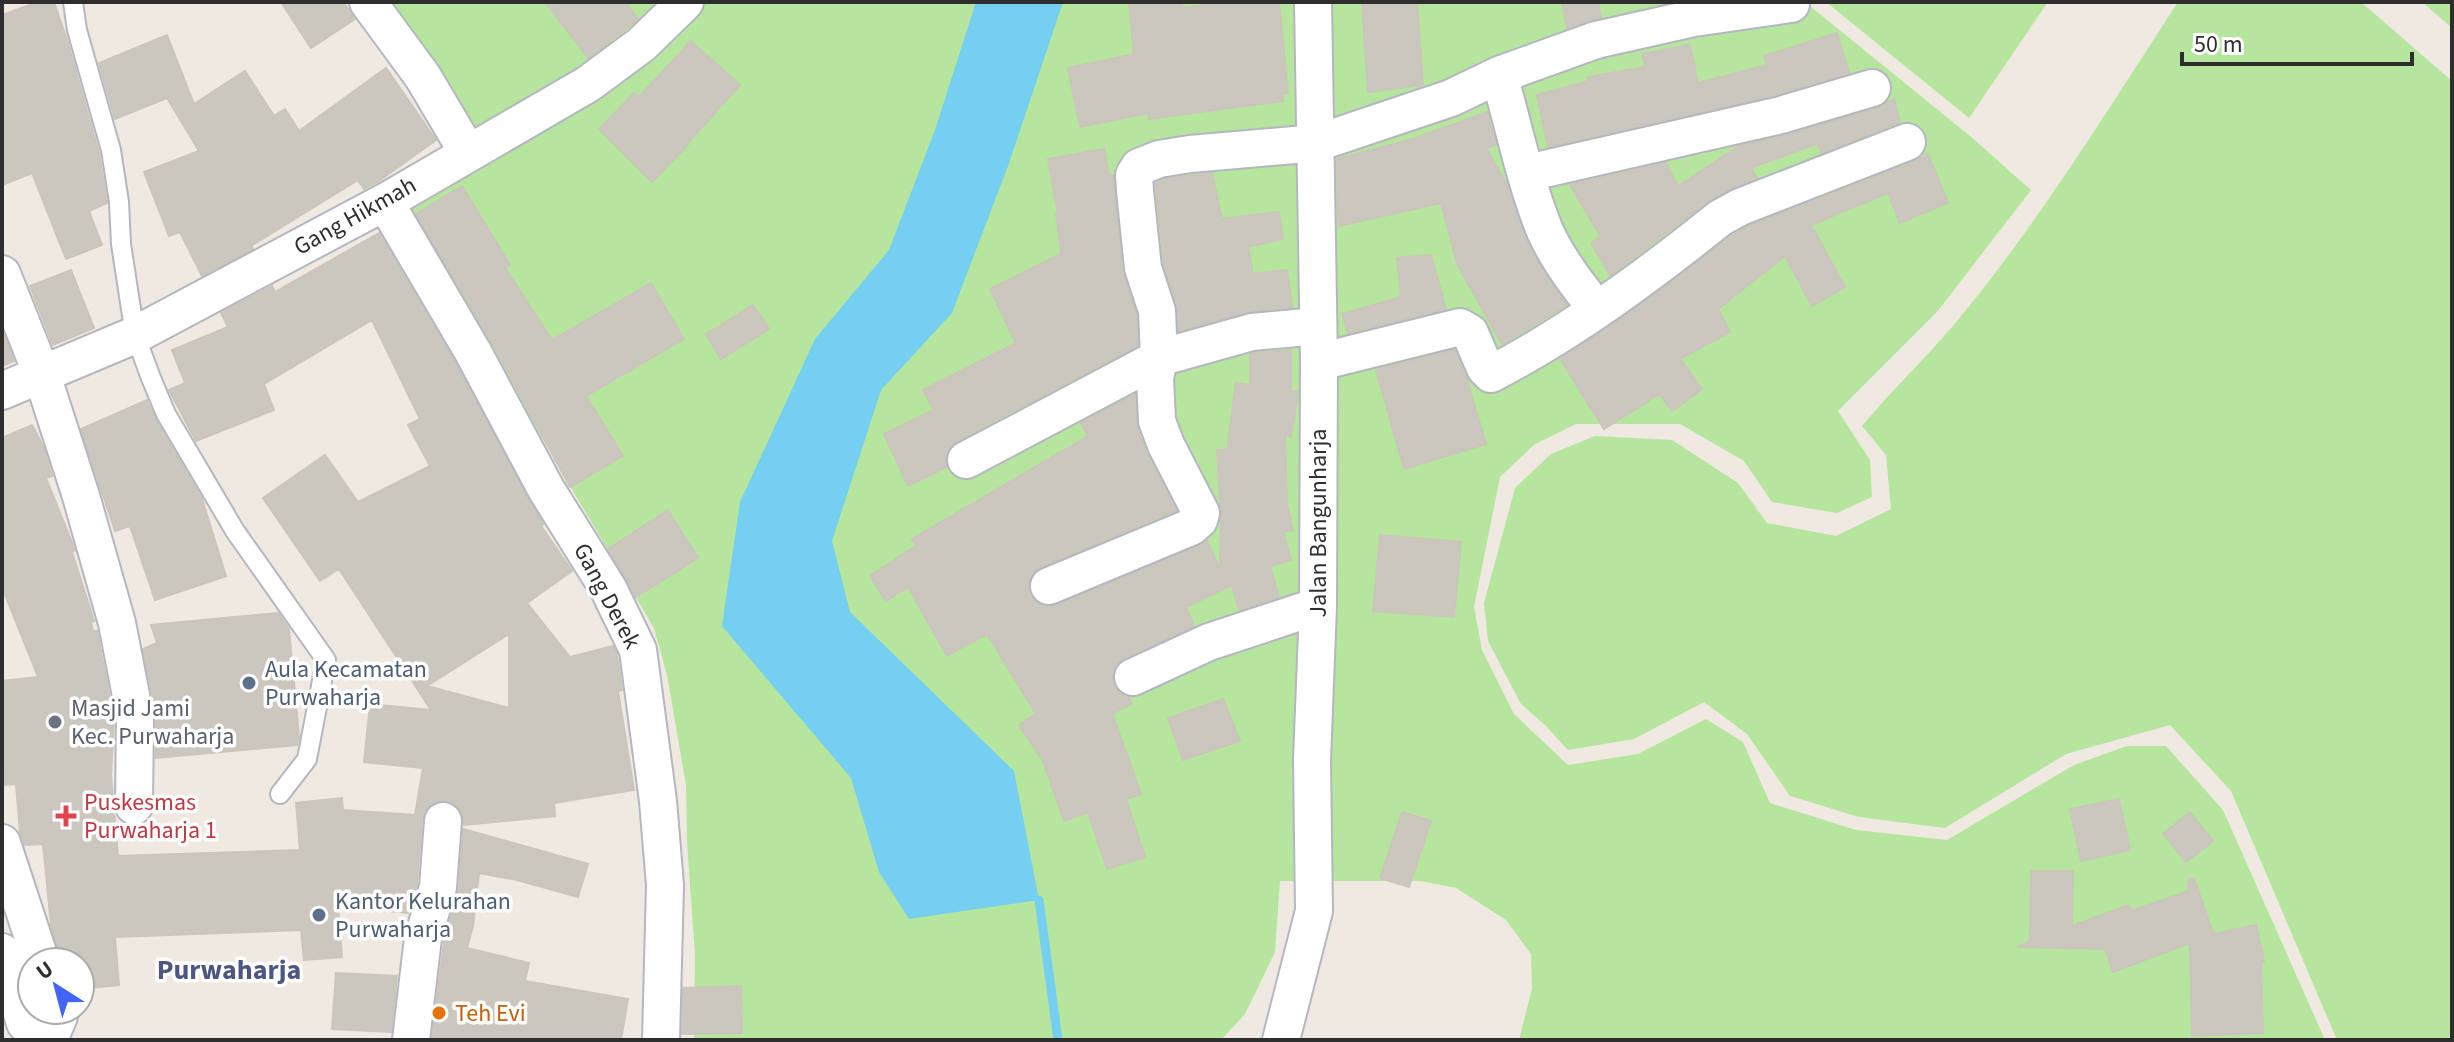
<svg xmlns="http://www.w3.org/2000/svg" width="2454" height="1042" viewBox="0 0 2454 1042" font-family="'Source Sans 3',sans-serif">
  <rect width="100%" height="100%" fill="#efe9e1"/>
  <path fill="#b6e59e" d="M385,2H1805L1970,136L2031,190L1937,312L1838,411L1870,460L1872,497L1837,513L1772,502L1744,461L1680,424H1576L1535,444L1500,477L1474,607L1482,650L1514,714L1568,765L1638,754L1706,719L1743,742L1770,803L1856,830L1947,840L2074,765L2127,746H2166L2223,810L2325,1040H1519L1532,989L1531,954L1506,920L1456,888L1421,881H1280L1275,952L1245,1014L1221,1040H694L695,956L687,842L686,785L667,675L654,628L404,205L485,160Z
    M1826,2H2048L1969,118Z
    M2178,2H2361L2452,81V1040H2337L2231,791L2170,725L2066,754L1945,828L1859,817L1790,796L1747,734L1704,702L1634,739L1568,750L1546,726L1521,704L1488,641L1484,603L1515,488L1551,454L1595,436L1672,440L1738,483L1767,523L1836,536L1891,509L1886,455L1862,426C1890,392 1923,361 1952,327C2037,226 2106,112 2178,2Z
    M2422,2H2452V28Z"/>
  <path fill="#75cff0" d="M976,2H1063L1008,166L952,313L881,390L832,541L850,612L1014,771L1039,900L909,919L879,872L851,778L722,626L740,502L815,339L889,250L935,130Z"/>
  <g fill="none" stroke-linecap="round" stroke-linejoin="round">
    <path stroke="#75cff0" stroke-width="9" d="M1039,900L1058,1040"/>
  </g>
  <path fill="#cbc7bf" stroke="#cbc5ba" stroke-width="2" fill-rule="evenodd" d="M38,2H54L68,43L99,153L107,203L89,211L102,245L66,259L32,173L2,185V15Z
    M281,2H343L355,19L311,48Z
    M545,2H625L638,19L588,58Z
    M1144,2H1181L1182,8L1233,2H1279L1288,93L1282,94L1283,101L1149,119L1148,113L1080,127L1068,68L1134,54L1129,3Z
    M1362,2H1417L1423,85L1368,92Z
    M1562,2H1598L1601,17L1567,28Z
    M1837,33L1849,73L1776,95L1548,147L1537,95L1589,81L1588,77L1645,67L1642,54L1690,45L1698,83L1767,65L1764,56Z
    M167,35L194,104L245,71L274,116L285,109L299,131L386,68L436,140L379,181L364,189L358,180L251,246L253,249L202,276L180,232L169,236L144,172L199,151L167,98L115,119L99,63Z
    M691,41L740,85L687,144L688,145L652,182L599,129L634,93L639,97Z
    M1894,99L1900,122L1821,153L1818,143L1751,168L1757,178L1710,200L1610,275L1591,243L1601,237L1570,185L1666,163L1678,186L1739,146L1787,135L1878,108Z
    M1487,112L1496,144L1487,149L1507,185L1531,251L1567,305L1502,344L1457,264L1441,203L1339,226L1338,220L1337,159L1416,138Z
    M1104,149L1109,176L1113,175L1122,270L1136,315L1137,346L956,441L948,450L945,458L947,467L908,486L884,434L934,410L923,390L1016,343L990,289L1061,254L1056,214H1058L1048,159Z
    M1928,154L1948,203L1900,223L1888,193L1811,225L1845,287L1812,306L1785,256L1718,309L1730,332L1680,359L1702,389L1672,411L1659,394L1604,429L1560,359L1650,298L1732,236L1749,226L1915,162Z
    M1212,173L1222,219L1279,212L1283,239L1248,247L1253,274L1287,270L1292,307L1247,312L1179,331L1177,305L1164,264L1156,183L1165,179Z
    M462,186L510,265L505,268L552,340L651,283L684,339L586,396L623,456L570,487L492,342L416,214Z
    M379,233L455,362L543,524L541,526L572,571L527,603L570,657L613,646L617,655L622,690L618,691L634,790L554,803L555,816L464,825L462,813L455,804L444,800L433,802L425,810L422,819L417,883L408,913L338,906L342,957L304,960L301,930L115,937L119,985L80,989V962H61L51,925L43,844L25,845L20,833L16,784L4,785L2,681L38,677L2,587V438L32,425L43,446L52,476L46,478L75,550L72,552L94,621L91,622L93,631H97L114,718L111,775L118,856L300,850L296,803L342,798L343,810L415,815L423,768L364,762L370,704L431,710L339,569L320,581L263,498L325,455L358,502L430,466L408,425L420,419L372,320L264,384L274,410L196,441L169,390L185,383L172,350L228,327L221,313L272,286L275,292ZM509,634V708L427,686Z
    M1431,255L1446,309L1348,333L1342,314L1401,297L1397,258Z
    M71,270L94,328L53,345L30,286Z
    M753,305L769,329L721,359L706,334Z
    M2,331L14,361L2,366Z
    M1291,350V391L1298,392L1291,436L1285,435L1287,504L1293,530L1283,532L1291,560L1270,566L1279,597L1239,610L1232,585L1186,607L1194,626L1124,658L1115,665L1112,676L1114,685L1120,694L1129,697L1132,704L1112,713L1141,794L1126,799L1145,857L1107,869L1088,812L1064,821L1043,761L1019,725L1036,714L987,634L947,656L908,587L886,601L870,576L916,546L912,539L1088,436L1081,423L1135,395L1137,428L1147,455L1176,510L1041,567L1033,573L1028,583L1030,595L1036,602L1046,607L1057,605L1207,541L1220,569L1221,518L1217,450H1227L1236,383L1250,385V354Z
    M1454,350L1466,377L1486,444L1404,469L1376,370Z
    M147,400L156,420L202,499L226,576L155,600L130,526L115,531L81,429Z
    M668,510L698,558L636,597L608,549Z
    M1380,535L1461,542L1454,617L1373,611Z
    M278,613L289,629L299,737L297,745L156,758V712L143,649L157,643L151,625Z
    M1223,699L1240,741L1183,760L1168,718Z
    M2119,799L2130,850L2081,861L2070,809Z
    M1402,812L1431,821L1409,887L1380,878Z
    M2190,812L2213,841L2186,862L2163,834Z
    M463,829L588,864L578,897L517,880L479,873L473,926L467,948L529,963L525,981L628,999L621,1040H432L444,942L459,889Z
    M2031,871H2073L2072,926L2129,905L2131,911L2189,891L2188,879L2194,878L2213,934L2256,925L2264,961L2261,962L2263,1033L2192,1036L2190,943L2113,972L2105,949L2018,947L2030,941Z
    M336,973L397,976L391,1032L332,1029Z
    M741,986L742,1033L682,1034L683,988Z"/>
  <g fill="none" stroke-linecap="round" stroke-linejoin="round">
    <defs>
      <path id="lane" d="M73,2L77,30L111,150L119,202L121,244L135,335L151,378L166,414L235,531L326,660L307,759L280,794"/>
      <path id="street" d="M368,2L423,77L468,153
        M1499,75C1514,127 1525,182 1545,231C1558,260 1577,285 1597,309
        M1527,173L1781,115L1872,88
        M385,202L473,352L546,489L609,590L638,650L658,801L665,885L661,1040
        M2,274L42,375L81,496L117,623L135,716L134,806
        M1319,362L1460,327L1470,333L1485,368L1491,374C1572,332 1649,275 1720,218L1740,207L1907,142
        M2,391L135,335L385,202L588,84L642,44L685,2
        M966,460L1159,358L1252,332L1318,326
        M1049,586L1191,527L1199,520L1201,513L1166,445L1157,421L1155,379L1159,358L1157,311L1143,268L1135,191L1134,175L1139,167L1159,159L1190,154L1317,143L1451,98L1499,75L1596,40L1694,18L1791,4
        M1133,677L1209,642L1318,606
        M2,843L41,962
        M2,952L25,1023L44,1040
        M49,1040L59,1016L57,1010
        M411,1040L423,938L438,887L443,821
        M1281,1040L1314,911L1312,760L1318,606L1319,362L1313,2"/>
    </defs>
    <use href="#lane" stroke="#b4b7c1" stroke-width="22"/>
    <use href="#street" stroke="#b4b7c1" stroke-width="40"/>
    <use href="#lane" stroke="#fff" stroke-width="18"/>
    <use href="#street" stroke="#fff" stroke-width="36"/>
  </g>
  <g fill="#5c6f8a" stroke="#fff" stroke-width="3">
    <circle cx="249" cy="683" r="8"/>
    <circle cx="319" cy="915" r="8"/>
  </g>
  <circle fill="#6b7280" stroke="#fff" stroke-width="3" cx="55" cy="722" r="8"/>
  <path fill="#e0444e" stroke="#fff" stroke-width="3" d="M62 804h8v8h8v8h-8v8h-8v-8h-8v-8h8z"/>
  <circle fill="#e8710a" stroke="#fff" stroke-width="3" cx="439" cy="1013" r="8"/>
  <g text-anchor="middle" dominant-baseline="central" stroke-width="7" stroke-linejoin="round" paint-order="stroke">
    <g font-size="24" fill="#2e2e2e" stroke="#fff">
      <text transform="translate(355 216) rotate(-29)">Gang Hikmah</text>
      <text transform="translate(1318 523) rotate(-90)">Jalan Bangunharja</text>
      <text transform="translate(607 596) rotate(62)">Gang Derek</text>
    </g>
    <g font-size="24" fill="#4e5e75" stroke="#fff" text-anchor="start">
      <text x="265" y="669">Aula Kecamatan<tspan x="265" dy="28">Purwaharja</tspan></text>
      <text x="335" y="901">Kantor Kelurahan<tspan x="335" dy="28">Purwaharja</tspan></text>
    </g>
    <g font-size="24" fill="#5b616d" stroke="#fff" text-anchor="start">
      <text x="71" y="708">Masjid Jami<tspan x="71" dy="28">Kec. Purwaharja</tspan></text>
    </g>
    <g font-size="24" fill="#be3a42" stroke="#fff" text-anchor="start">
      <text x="84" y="802">Puskesmas<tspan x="84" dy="28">Purwaharja 1</tspan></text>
    </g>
    <g font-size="24" fill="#c56008" stroke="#fff" text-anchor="start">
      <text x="455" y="1013">Teh Evi</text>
    </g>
    <g font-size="28" font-weight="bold" fill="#4d5680" stroke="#fff">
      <text x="229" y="970">Purwaharja</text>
    </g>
  </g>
  <rect width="2454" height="1042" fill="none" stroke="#2e2e2e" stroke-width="8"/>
  <g transform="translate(56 986) rotate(324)"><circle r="38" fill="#ffffff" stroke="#ababab" stroke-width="2"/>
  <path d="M0-6L14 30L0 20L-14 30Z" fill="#4264fb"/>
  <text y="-12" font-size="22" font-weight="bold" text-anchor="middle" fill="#2e2e2e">U</text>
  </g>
  <path d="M2182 52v12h230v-12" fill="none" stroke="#2e2e2e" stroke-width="4"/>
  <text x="2194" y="52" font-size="24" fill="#2e2e2e" stroke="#ffffff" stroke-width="6" paint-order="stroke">50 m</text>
</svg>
